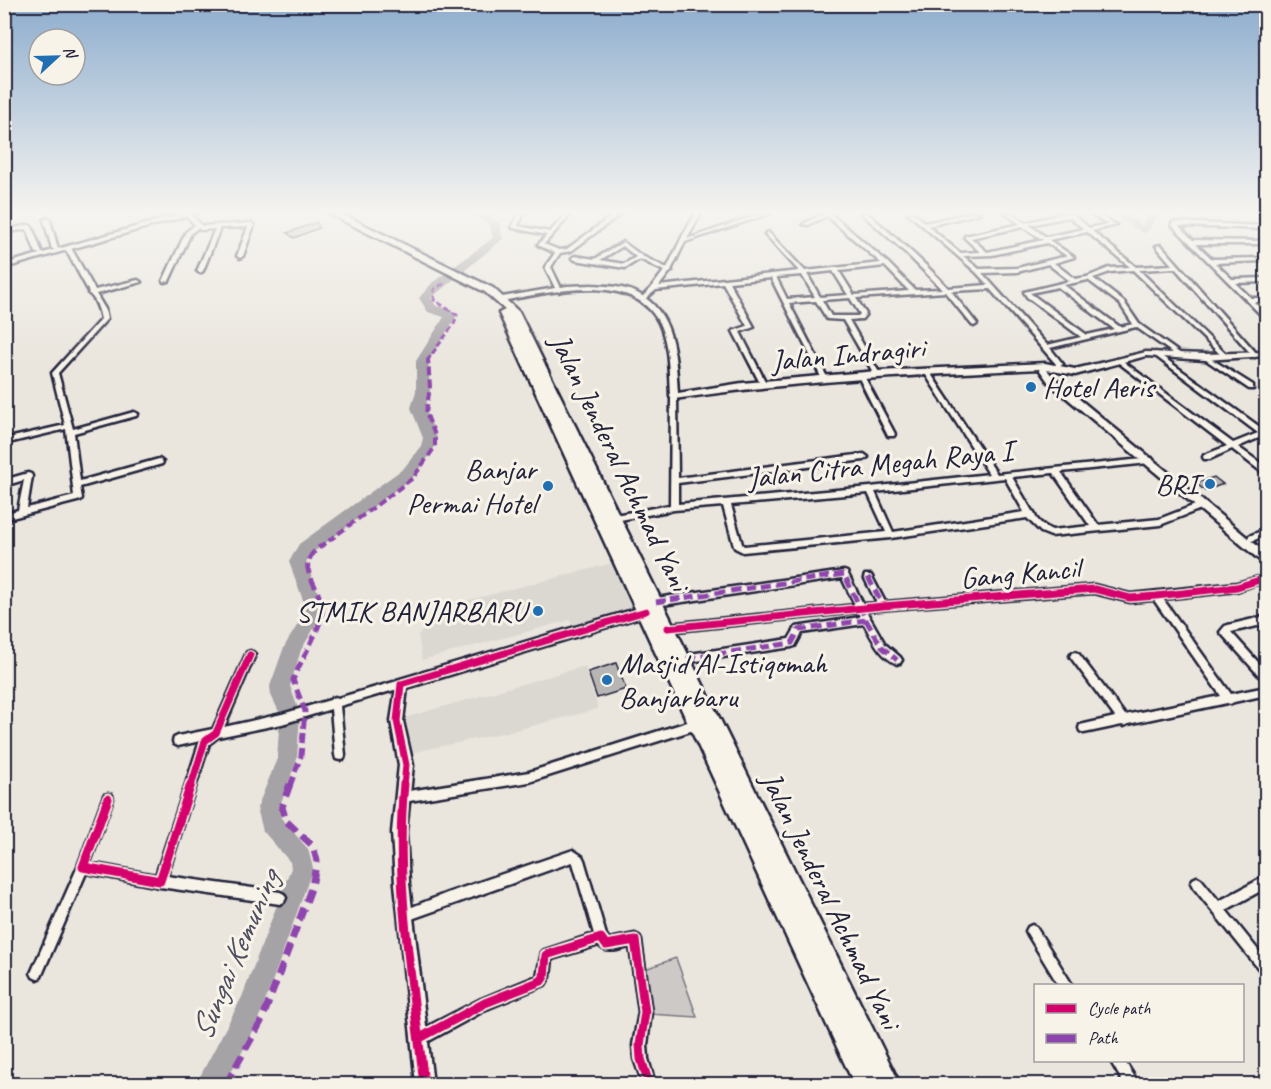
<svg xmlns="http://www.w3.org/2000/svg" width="1271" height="1089" viewBox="0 0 1271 1089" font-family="Caveat,sans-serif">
  <rect width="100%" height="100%" fill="#eae6de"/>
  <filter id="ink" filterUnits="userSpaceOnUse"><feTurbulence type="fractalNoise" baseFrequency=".0167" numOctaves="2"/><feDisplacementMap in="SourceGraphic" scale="12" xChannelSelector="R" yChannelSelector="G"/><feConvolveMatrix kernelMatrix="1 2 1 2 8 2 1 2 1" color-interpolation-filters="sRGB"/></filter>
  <g filter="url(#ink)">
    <path fill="#dbd8d2" d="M613,563L638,617L575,634L570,620L422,660L418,635L446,606Z
      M585,666L598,709L512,731L406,754L400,719Z"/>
    <path fill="#cdc9c6" stroke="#787680" stroke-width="1.5" d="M676,958L697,1017L649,1014L643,973L645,969Z"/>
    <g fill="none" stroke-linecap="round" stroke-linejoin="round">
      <path fill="#a6a3a6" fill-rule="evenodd" d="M472,213H485L499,223L503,239L431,298L436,306L451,309L456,317L428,361L430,391L425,408L437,438L433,451L414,476L311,554L306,562L321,600L322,615L301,650L290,686L300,714L297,759L279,808L281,818L308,849L313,868L262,1010L250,1038L224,1084H196L242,997L291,868L290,862L263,831L257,808L277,759L280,714L271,695L270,686L284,647L304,614L303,600L289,562L299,544L404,468L421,446L423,438L411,408L416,391V361L444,317L428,312L419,298L432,283L493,238L490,226Z
        M1111,213H1124L1142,225L1150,213H1160L1147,232L1143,233Z"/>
    </g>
    <path fill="#b8b6b5" stroke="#22223b" stroke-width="1.5" d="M317,222L319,228L294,238L287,233Z
      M1214,477L1223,484L1205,491L1196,483Z
      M616,663L626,689L597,698L588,672Z"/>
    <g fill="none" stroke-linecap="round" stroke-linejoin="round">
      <defs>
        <path id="street" d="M519,213H524L518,226L550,232L567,213H572L544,244L559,250L567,249L616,213H622L571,251L560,253L551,267L562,290L559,292L556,290L545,267L555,253L538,245L547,235L513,228L512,227Z
          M696,213H701L687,239L763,213H771L685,242L671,270L672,271L669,273L659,286L799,271L766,235L765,234L768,232L805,271L881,263L827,216L808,225L803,224L825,213H832L831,214L888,263L915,290L942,289L906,253L861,213H867C895,237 923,261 948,288L988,285L976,272L908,213H914L925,223L970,213H981L928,226L960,253L980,252L965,238V236L1020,224L1005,213H1011L1025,223L1066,213H1072L1089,228L1108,224L1089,213H1096L1116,225L1092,231L1136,267L1172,265L1156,246L1161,245L1258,355L1255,357L1253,356L1175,268L1139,270L1227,355V357H1223L1133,270L1110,272L1093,278L1124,302L1139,324L1181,354V356H1177L1136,327L1050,348L1063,364L1057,369L1054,367L1056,364L990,289L951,291L977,324L974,326L972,325L945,292L856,298L866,314L862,319L849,320L880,374L877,376L874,374L843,320L827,319L816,301L789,303L828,379L825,381L822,379L771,278L729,282L754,327L740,332L767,385L764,387L761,385L733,331L747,326L723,283L656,290L644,300L641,298L652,287L664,271L640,259L625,268L575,260L572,258L575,256L595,259L623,242L642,256L667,268L683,235ZM1069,217L1084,229L1046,237L1029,225ZM1023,227L1043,240L987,252L971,238ZM1087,232L1130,267L1109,268L1087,277L1075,279L1054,263L1074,257L1049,240ZM1047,243L1067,256L1017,268L979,269L963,256L992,255ZM623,246L636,257L624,264L600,260ZM1048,264L1070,281L1024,292L1027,297L1081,337L1047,345L982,273L1017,272ZM885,266L909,291L854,295L839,271ZM833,271L848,295L820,297L807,274ZM802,275L815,297L787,299L776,277ZM1088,280L1120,304L1133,324L1120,327L1064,285ZM1058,287L1114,329L1087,335L1030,293ZM850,298L860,314L858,316H831L822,300Z
          M187,214H191L202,226L251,223L254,225L243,256L240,258L237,256L248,227L220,228L203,271L200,273L197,271L215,229L201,230L198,228L191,233L169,281L164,282L163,281L186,232L195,225L187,216Z
          M47,218L50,220L58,249L57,250L52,249L44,220Z
          M1174,222L1266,226V229L1179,226L1193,240L1266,241V244H1196L1212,259L1263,258V260L1261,261L1215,263L1232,279L1266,278V282L1235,283L1251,298H1266V302H1254L1266,314V319L1264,318L1172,225V223Z
          M29,225L32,227L42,253L41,254L36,253L27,229L4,233V230Z
          M68,246L71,248L95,290L138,280L141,282L96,294L105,309L107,319L58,373L73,429L134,412L138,414L136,416L74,433L80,481L159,459L163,462L162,464L80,487L82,498L81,500L4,520V514L18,510L24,480L4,486V480L28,473L31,474L32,476L27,508L74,496L66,429L4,444V439L65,425L52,373L101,319C99,310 96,298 88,293L89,292L65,248Z
          M1156,352L1264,430H1266V437L1263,436L1238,447L1266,467V474L1263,473L1232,449L1210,459H1204L1203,457L1204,455L1227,446L1115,360L1116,359H1120L1233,443L1258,433L1154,355L1153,354Z
          M1205,355L1253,385V389H1249L1203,358V356Z
          M927,370L929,371L997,474L1152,458L1153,460L1149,463L1061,472L1098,525L1159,519L1203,502L1207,505L1206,507L1160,525L1051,536L1041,532L1027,518L891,538L743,552L735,548L734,546L723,506L674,510L615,521L611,518L615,515L670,505L671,396L674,394L677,396L678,478L864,454L868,457L864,460L678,483V504L870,487L989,474L924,372ZM1053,473L1090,526L1052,530C1044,526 1035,520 1034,512L1032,511L1012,477ZM1005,478L1024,512L893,532L875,492ZM868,493L886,532L744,546L742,544L731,505Z
          M861,374L864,376L895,434L894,436H888L858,376Z
          M1266,529V535L1252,541L1249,540L1248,538L1249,536Z
          M844,571L847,572L863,604L877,603L864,577L865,575H871L885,602L1094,585L1130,594L1237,583L1266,575V581L1237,591L1163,599L1231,694L1266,687V695L1234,702L1230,704L1227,703L1128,724L1124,726L1122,725L1084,733L1080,731L1079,728L1080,725L1115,717L1072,659L1070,656L1072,653L1075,652L1078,653L1125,715L1221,696L1154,600L1130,602L1094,593L866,611L885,644L900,657L902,660L900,663L897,664C880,656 873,640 864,624L802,633L795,646L792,647L683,663L680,662L678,659L680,656L683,655L789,639L796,627L860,617L858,612L668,632L665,631L663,628L665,625L668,624L855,605L842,578L656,606L653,605L652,602L653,599L656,598Z
          M1266,616V624L1231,632L1266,671V681L1263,680L1220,632L1225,626L1228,625Z
          M250,651L253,652L255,655L224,727L282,714L330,700L332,698L335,697L338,698L401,680L404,681L406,684L404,687L401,688L340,706L345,755L344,759L340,760L336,759L335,755L331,709L282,724L218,737L209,744L167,876L280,892L284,894L286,898L284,902L280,904L160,887L86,873L41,977L37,979L33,977L31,973L78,866L104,795L108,794L112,795L113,799L90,863L156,875L200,741L178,746L174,744L173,741L174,738L178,736L213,729L247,652Z
          M697,719L701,721L702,724L701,727L697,729L529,782L403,802L399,801L398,797L399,793L403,792L529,772Z
          M573,850L582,856L584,860L606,935L609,939L635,934L639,936L641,940L651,1012L647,1045L648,1059L655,1084H643L634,1059L633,1045L639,1012L630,947C619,949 606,955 599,945L552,959L550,977L545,985L489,1008L425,1043L420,1044L415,1043L414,1038L415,1033L481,999L537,976L542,951L594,934L573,863L572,862L406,921L402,919L400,915L402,911L447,893Z
          M1266,876V888L1226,910L1266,960V975L1262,973L1193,887L1191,883L1193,879L1197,877L1201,879L1219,901Z
          M1032,925L1036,927L1073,986H1059L1028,935L1026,931L1028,927Z
          M1110,1060H1124L1136,1079L1137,1084H1124Z"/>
        <path id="secondary" d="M185,213H197L4,268V264Z
          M591,285C606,286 623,286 637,293C674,311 676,356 678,393L742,383L877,371L1045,363L1075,369L1146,352L1205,354L1266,352V356L1205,360L1146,356L1075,375L1047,370L1055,379L1266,553V563L1262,562L1049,383L1039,369C917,375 795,381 674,399L670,396C669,373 669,344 659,323C633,270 548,293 502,301L498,299L502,297L567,286Z
          M646,606L650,608L652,611L650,614L407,688L403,721L413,765L406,832L409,884L433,1084H416L395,884L392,832L399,765L391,721L397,680Z"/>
        <path id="highway" d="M328,213H340L493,288L519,312L900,1084H854L499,313L505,310L485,292Z"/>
      </defs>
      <use href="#street" stroke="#22223b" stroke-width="5"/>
      <use href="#secondary" stroke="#22223b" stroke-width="5"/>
      <use href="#highway" stroke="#22223b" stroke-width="5"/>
      <use href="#street" fill="#f7f3e8" fill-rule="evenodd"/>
      <use href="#secondary" fill="#f7f3e8" fill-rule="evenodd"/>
      <use href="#highway" fill="#f7f3e8" fill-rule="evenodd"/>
      <path stroke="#8e44ad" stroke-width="3" stroke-dasharray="6 3" stroke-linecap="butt" d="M427,361L454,324L457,315L434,300V289L445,283"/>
      <path stroke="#8e44ad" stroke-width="4" stroke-dasharray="8 4" stroke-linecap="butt" d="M319,548L413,478L435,447V435L426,413L430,387L428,359"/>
      <path stroke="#8e44ad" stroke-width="5" stroke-dasharray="10 5" stroke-linecap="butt" d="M868,577L883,606
        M656,602L844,574L866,620L799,630L792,643L683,659
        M866,620L882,647L897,660
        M290,786L301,756L305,711L293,680C300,661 325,623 322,607C317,578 293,567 321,546"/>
      <path stroke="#8e44ad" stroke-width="7" stroke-dasharray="13 7" stroke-linecap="butt" d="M226,1084L262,1020L312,886L317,861L313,846L286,821L282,807L290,784"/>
      <defs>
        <path id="cycleway-far1" d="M668,628L883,606L1094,589L1130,598L1156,596L1237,587L1266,578
          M191,786L205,741L216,733L250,655
          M404,786L406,765L397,721L401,684L646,611"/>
        <path id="cycleway" d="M404,784C394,884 413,985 424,1084
          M108,799L83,867L160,881L191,784
          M420,1038L485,1003L541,981L544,977L546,955L601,938L606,945L635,940L645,1012L640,1045L641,1059L649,1084"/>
      </defs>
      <use href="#cycleway-far1" stroke="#f7f3e8" stroke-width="10"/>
      <use href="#cycleway" stroke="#f7f3e8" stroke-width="13"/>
      <use href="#cycleway-far1" stroke="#d6006c" stroke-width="7"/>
      <use href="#cycleway" stroke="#d6006c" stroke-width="9"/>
    </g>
  </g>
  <linearGradient id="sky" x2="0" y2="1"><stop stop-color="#8dadce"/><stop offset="0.58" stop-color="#f6f4f0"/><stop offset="1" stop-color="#f6f4f0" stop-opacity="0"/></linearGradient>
  <rect width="1271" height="366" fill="url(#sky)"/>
  <g fill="#1f6fb2" stroke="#f7f3e8" stroke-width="2">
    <circle cx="1031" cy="387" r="6"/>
    <circle cx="1210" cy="484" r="6"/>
    <circle cx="548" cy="486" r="6"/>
    <circle cx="538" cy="611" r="6"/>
    <circle cx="607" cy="680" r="6"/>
  </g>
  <g text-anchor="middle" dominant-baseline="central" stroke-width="6" stroke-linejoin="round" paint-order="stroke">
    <g font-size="30" fill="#22223b" stroke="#f7f3e8">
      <text transform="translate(848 354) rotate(-5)">Jalan Indragiri</text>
      <text transform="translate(620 462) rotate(64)">Jalan Jenderal Achmad Yani</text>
      <text transform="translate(880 464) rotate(-6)">Jalan Citra Megah Raya I</text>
      <text transform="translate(1020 573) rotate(-5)">Gang Kancil</text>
      <text transform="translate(831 900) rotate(64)">Jalan Jenderal Achmad Yani</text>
    </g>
    <g font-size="30" fill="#22223b" stroke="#f7f3e8" text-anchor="end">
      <text x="1043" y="387" text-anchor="start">Hotel Aeris</text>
      <text x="536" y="469">Banjar<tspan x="536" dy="34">Permai Hotel</tspan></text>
      <text x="1198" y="484">BRI</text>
      <text x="526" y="611">STMIK BANJARBARU</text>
      <text x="619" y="663" text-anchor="start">Masjid Al-Istiqomah<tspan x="619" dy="34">Banjarbaru</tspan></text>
    </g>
    <g font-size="32" font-style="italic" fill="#504f60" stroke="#f7f3e8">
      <text transform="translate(235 955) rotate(-67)">Sungai Kemuning</text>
    </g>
  </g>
  <rect width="1271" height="1089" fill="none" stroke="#f7f3e8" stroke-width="24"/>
  <rect x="12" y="12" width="1247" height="1065" fill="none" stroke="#22223b" stroke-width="2" filter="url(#ink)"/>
  <rect x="1034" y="984" width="210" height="78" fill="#f7f3e8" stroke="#a29fa3" stroke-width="1.5"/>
  <rect x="1046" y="1004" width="30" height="9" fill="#d6006c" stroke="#a29fa3" stroke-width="1.5"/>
  <text x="1088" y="1014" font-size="18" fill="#22223b">Cycle path</text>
  <rect x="1046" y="1034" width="30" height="9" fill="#8e44ad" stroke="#a29fa3" stroke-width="1.5"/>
  <text x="1088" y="1044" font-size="18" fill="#22223b">Path</text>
  <g transform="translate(57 57) rotate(68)"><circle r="28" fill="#f7f3e8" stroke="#a29fa3" stroke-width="1.5"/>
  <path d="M0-4.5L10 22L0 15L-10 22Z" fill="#1f6fb2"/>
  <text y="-9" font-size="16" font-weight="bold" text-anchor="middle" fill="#22223b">N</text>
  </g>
</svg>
